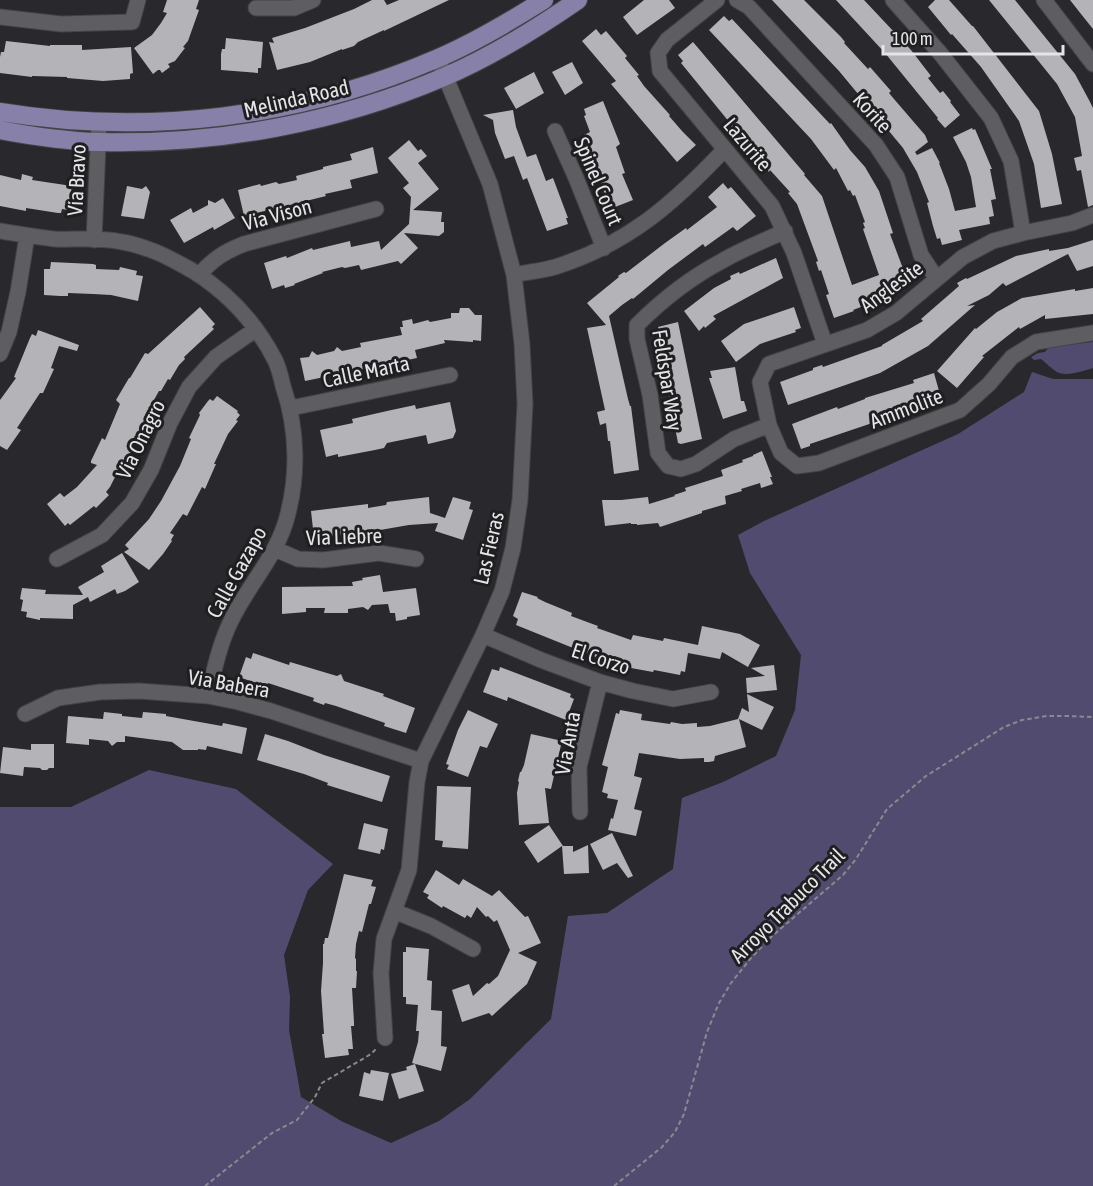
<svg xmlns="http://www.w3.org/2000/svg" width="1093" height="1186" viewBox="0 0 1093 1186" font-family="'Asap Condensed',sans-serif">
  <rect width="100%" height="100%" fill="#29282c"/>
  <path fill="#524b70" d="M1093,342V368C1083,371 1067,377 1057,372C1052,369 1046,363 1041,359L1034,360L1031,357L1038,353L1045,352L1049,347Z
    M1032,372L1053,379H1093V1186H0V807H71L149,770L236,789L333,864L308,890L284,955L290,997L289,1030L301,1097L343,1122L391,1143L439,1121L470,1099L551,1019L568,916L607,913L673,869L682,798L723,782L776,756L795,710L801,655L750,573L738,535L764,521L958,434L1024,392Z"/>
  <path fill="#b3b3b8" d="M167,0H199L196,9L199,10L188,41L183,47L185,48L175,61L168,64L170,67L162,73L160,70H158L153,74L134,48L152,35L161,23L167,13L163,12Z
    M372,0H384L387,5L399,0H449L384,31V30L358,42L354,46L342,50V49L310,62L277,70L269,42L274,43L272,38L305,28L354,9Z
    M644,0H669L675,8L637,35L623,17Z
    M772,0H804L841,37L845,42L844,43L868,69L870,67L891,91L889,93L894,99L925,135L928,142L915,152L917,155L932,148L940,163H939L949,189L955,211L976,207L971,177L966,162L953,137L972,128L973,130L975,129L992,169H990L996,199L991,200L994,216L989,217L990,224L959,230L962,240L942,245L940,238L937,239L933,226L927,203L929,202L917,172L903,148L839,71Z
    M836,0H864L911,50L931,76L928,78L940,93L943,91L951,101L950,102L960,115L945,128L937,119L938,118L885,53Z
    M935,0H949L972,26H973L1039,111L1052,154L1062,204L1041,208L1034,164L1019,121L981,67L952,34L951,35L928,7Z
    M989,0H1015L1075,74L1089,100L1093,108V205L1088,207L1081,170L1077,171L1074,158L1082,156L1075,117L1057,84Z
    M1070,0H1093V29L1081,14Z
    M724,16L729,21L732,19L830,124L831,123L850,150L865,167L879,191L893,233L890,234L905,274L901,275L904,282L874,293L875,298L868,301L869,304L853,310L854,311L834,318L826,295L829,294L821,270L819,271L816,262L818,261L797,204L788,193L790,192L770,170L769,172L749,145L729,125L730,123L681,63L683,61L678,55L693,42L805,174L804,175L822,196L852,285L879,275L863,229L865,228L863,223L865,222L855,195L853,196L850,190L848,191L836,168L834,170L811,139L709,30Z
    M596,29L601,35L606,31L627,56L625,58L639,75L637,76L644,86L670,115L669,116L682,131L696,145L677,162L611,84L616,81L582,41Z
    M226,38L263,42L261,68H258V73L221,70V54L222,49H225Z
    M6,41L50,46V45H82V50L131,47L133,73L130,74V79L103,81L67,78V77L32,76V77L0,73V57L1,52H4Z
    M572,62L583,83L565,95L552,72Z
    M534,72L544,93L516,109L504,88Z
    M603,101L620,144L616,147L625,173L622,174L633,200L610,209L584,135L590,132L584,116L586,115L584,109Z
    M513,110L516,127L527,157L536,154L546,181L553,178L568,218H566L568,224L547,231L527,178L523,180L514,156L505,159L495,133L493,120L483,115Z
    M409,140L418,151L421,149L427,156L418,163L439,189L413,210L442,212L441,222H444V232L439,236L404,233L418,248L401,264L398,261L361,270L359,265L345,268L342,267L322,272L323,273L294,284L295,285L285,288L284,285L272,289L264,263L286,256L287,258L312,248L313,250L350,241L351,247L379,241L381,250L409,224L411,197L403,188L409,183L388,158Z
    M373,147L378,173L350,180L352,188L325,194L326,196L294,204L244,216L238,190L260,184L261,186L276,182L279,184L297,180L296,176L323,169V167L352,160L350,154Z
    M22,174L33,177L32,180L72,186L68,210L62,209L61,213H58L26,208V211L0,206V175L21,180Z
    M723,183L728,189L731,187L756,216L737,231L733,227L705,247L703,244L668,270L633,299L632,298L622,305L609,316L628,399L630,406H631L639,470L614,474L610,441H608L606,423L600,425L597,412L605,410L587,328L606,325L587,303L619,277L618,276L624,272L626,273L665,243L686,228L687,230L717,207L708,197Z
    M127,186L142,189L146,186L150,192L144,219L121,216Z
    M223,198L235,218L214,230L213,227L184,243L170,220L191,208L193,213L208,205V200L215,203Z
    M1093,240V266L1077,271L1068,254L1006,286L1003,283L989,295L967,306L975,305L928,346L880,373L788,405L780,382L813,370V368L822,365L823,367L882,346V345L923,321L921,319L959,286L957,283L966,278L967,279L1016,256L1049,249V251L1068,248Z
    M776,258L783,278L713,316L716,319L705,328L704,326L699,331L684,311L714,288L731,279L730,276L739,272L740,274Z
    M51,262L93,264L96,265V269L119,270L120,267L137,271L136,275L143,276L138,301L111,295L93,294L68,293V296H60L44,295V269H50Z
    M1093,288V314L1045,319V315L1020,329L1019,327L982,356L984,357L957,388L937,371L975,328L976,329L997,312L1022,298L1075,289V291Z
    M200,307L215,324L212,327L214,329L184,357L185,359L179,365L170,380L168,379L161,391H159L150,407L153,408L145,421L122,473L118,471L110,487L106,492L109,495L96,508L94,506L70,525L68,523L65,526L47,504L60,493L64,497L77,487L97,465L91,463V461L102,438L105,440L120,404L116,400L129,378H130L145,353L148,354Z
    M794,307L801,328L795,330L796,332L760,344L736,362L721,341L744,324Z
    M460,308H469L475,315H482L481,341L473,340V342L444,340L445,343L415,350L417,358L305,381L300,358L309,357L312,351L317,355L334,351L337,347L342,351L361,347L360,343L402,335L400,327H403L402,321L412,319L413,324L428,320L430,322L451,318V313H459Z
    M678,322L702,439L681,444L678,443L657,334H660L658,327Z
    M38,330L79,345L77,351L59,346L51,368L54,369L43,393H40L17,428L21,430L7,450L0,446V400L16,378L14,377L30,338L32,334L36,336Z
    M735,367L741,401H744L747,411L723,419L711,384L709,378H712L710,371Z
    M934,373L941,398L893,416L810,444V446L801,449L792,424L837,407L838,409L865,399V398L914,383L913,380Z
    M217,396L238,411L237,412L240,415L236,420L238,421L228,434L214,464H216L205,489L202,487L187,516L183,514L170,533L174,535L171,540L172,541L163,554L149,570L124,552L129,549L125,545L149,519L161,501L180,466L191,439L189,438L200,415L199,413L208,401L210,399L213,401Z
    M450,402L456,431L453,438L428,444L426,435L387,443L384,448L375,450L338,457V454L326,457L320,430L353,423L352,419L387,411L415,405L416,409Z
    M762,451L772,477H770L773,484L761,488L760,483L741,489L742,491L725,496L726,504L702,511V513L660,527L658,523L637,525V524H631V523L605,526L602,500H621L648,497L649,504L675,496L674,495L686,491L685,488L723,476L721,470L743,462L742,460L753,456V455Z
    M429,497L430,513L445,518L453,497L471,502L469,509L473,510L463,540L435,531L438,523L409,525L380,530L314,538L311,511L368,504V508L386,505L387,502Z
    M122,553L139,582L125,591L117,594L115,589L90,602L88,597L73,605V619L40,618V620L26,617L27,612L21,611L23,600L20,599L22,588L46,590L45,594L83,595L78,587L104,572L101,566Z
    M380,575L383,592L416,588L420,615L407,617V619L396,621L395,613H390L388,604L372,605L368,610L363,607L348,609V613H324L325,608H306V612L282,614V587L353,586L352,582L363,580L362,578Z
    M522,592L538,597L537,598L545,602L572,613L571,616L598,626L597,628L631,640L633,635L663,641L664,638L698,645L702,626L740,634L760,645L748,667L722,652L720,659L688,653L685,672L681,671L680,675L654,670L653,672L631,668V667L612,660L604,658V660L578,650L516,625L518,619L513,616Z
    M253,653L289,665L290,662L337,676L341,674L344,681L384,694L383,696L415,708L406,733L384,726L385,723L336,706L325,703L324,705L313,701L314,698L268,683L267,687L239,677L246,657L251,659Z
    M774,665L777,690L747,693L746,678L765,676L751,668Z
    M500,667L571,694L570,697L574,699L566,720L508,697L507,701L483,692L492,669L499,671Z
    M747,694L774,707L762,730L739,719L746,747L715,756L714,761L709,762H704V758L680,759L639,753L634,776L642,778L634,809L642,811L636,836L608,830L611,818L613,819L618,800L607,798L608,794L602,792L608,767L602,765L616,713L619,714L620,710L642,714L641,720L670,724L671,722L682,724L697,723V727L710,726L738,719L742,708L749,712Z
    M468,710L498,724L487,748L480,746L468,777L447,769L449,765L446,764L458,730Z
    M104,712L122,714V716L142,718L143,712L166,714V716L222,726L223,723L247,728L242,754L207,746L206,750L198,749V750H183L172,742L125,736V742H117L112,746L108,741L89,739V745L66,743L68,716L103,719Z
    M265,734L288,741L324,755L390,776L382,802L327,785L328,783L304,774L257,760Z
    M531,734L558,740V744L561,745L551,789L545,788L549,823L519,825L517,793L519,782L518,781L520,772H521L524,765Z
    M31,744H54V768H49L47,770H42L40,768L24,767L23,776L0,773L3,747L31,750Z
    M437,786L471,787L468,849L442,847L443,841L435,840Z
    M364,823L388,829L384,850L381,849L380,854L358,849Z
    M549,825L563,846H573V852L588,845L589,873L564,874L562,846L538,863L524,842Z
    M612,833L633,876L628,878L617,863L603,870L590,844Z
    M436,870L459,885L463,879L492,896L499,890L525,917L528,916L541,943L518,953L537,962L527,984L492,1016L489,1013L462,1022L452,990L469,984L473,996L487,983L489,984L498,976L510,950L497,920L494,922L488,916L486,917L477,907L471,918L467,915L465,918L443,906L442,908L427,898L429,895L423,892Z
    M344,874L373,880L371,886L376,887L371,904H369L362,932L359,931L356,944L355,958L356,959V971H357L356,988H352L354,1022V1026H351L353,1049H348L349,1055L325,1058L322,1034H324L321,991L323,963V944H324L325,938H328Z
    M406,947L429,949L427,980L432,981L431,1010L442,1011L441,1046L447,1047L441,1071L412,1063L418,1042L419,1031H416L418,1005L406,1004V997H403V952H406Z
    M415,1064L424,1091L399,1099L391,1074L407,1070L406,1067Z
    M371,1070L389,1073L383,1101L359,1096L364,1072L370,1074Z"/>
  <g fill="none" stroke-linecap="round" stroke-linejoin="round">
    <defs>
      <path id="minor" d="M717,0L667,40L658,53L660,71L772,206L794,253L825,344
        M737,0L749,7L876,145L897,177L921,255L937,279
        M893,0L940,53L991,118L1011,161L1023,233
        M1044,0L1093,64
        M256,8H294L313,0
        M0,17L61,24L132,22L138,0
        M555,131L576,178L604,248
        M1093,215L1072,223L1023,233L993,241L963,257L896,313L867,330L769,364L760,382L769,425L781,453L797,466L819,463L960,410L989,384L1012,357L1036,342L1093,333
        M0,231C18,234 36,237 54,239C76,240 100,237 122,242C131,243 139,246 148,249C164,254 178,263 193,271C228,293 256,323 275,360C279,368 281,377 283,386C298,430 299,479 285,524C273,561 246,588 230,623C219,646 214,671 208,696
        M94,240L99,123
        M199,275C213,259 224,252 244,244L376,209
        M514,275C527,272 542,271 555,267C628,244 673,204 725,149
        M0,354L9,332L18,292L27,236
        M291,408L450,375
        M769,425L734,439L696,464L681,469L668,466L658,453L650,395L637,339V325C662,300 690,278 722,261C742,249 764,241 785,231
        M275,549L298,559L323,560L379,553L416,559
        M57,559L102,535L132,503L151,470L170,423L189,387L216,357L256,329
        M483,635L541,660L600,682L633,691L673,699L711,692
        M25,714L58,698L100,692L139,691L208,696L238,702L271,711L421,761
        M580,812L579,767L600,682
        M394,911L431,926L473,949
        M385,1038L381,973L384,939L409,870L417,782L421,761L483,635L502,591L513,548L520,500L525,404L522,344L514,275L490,184L438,59"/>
      <path id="major" d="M0,112C147,136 299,118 436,59C474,43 509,22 544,0
        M0,130C32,136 66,141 99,142C217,145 336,123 444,77C491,57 536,29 578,0"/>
    </defs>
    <use href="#minor" stroke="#444447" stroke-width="17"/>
    <use href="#major" stroke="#444447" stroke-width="20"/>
    <path stroke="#8a898d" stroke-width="2" stroke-dasharray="4.5 3" stroke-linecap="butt" d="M205,1186L272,1133L297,1120L315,1097L322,1083L371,1054L376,1049
      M614,1186L662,1147L675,1132L684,1114L707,1032L719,1003L731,983L751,958L771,937L843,875L856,859L887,809L926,776L1004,727L1022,720L1047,716H1067L1093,717"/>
    <use href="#minor" stroke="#5e5e62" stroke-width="15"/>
    <use href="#major" stroke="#8780a8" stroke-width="18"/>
  </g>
  <g text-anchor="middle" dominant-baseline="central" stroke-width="6" stroke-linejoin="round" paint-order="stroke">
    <g font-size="21" fill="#e5e4e7" stroke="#1f1f22">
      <text transform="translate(296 98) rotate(-13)">Melinda Road</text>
      <text transform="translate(873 112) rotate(48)">Korite</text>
      <text transform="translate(748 144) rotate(50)">Lazurite</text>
      <text transform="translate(76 180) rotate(-87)">Via Bravo</text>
      <text transform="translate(599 181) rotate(67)">Spinel Court</text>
      <text transform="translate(277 214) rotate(-15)">Via Vison</text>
      <text transform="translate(891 286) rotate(-36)">Anglesite</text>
      <text transform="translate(366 371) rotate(-12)">Calle Marta</text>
      <text transform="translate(668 380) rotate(81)">Feldspar Way</text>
      <text transform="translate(906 408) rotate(-21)">Ammolite</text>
      <text transform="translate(140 439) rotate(-64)">Via Onagro</text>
      <text transform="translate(344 536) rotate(-2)">Via Liebre</text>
      <text transform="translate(488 548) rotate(-77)">Las Fieras</text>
      <text transform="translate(236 572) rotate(-61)">Calle Gazapo</text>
      <text transform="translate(601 658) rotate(18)">El Corzo</text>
      <text transform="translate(229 683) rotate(10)">Via Babera</text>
      <text transform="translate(567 743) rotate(-80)">Via Anta</text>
      <text transform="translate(787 905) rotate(-45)">Arroyo Trabuco Trail</text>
    </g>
  </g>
  <path d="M883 45v9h180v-9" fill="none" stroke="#e5e4e7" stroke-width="3"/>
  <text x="892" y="45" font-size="18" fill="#e5e4e7" stroke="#1f1f22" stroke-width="4.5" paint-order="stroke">100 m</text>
</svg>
